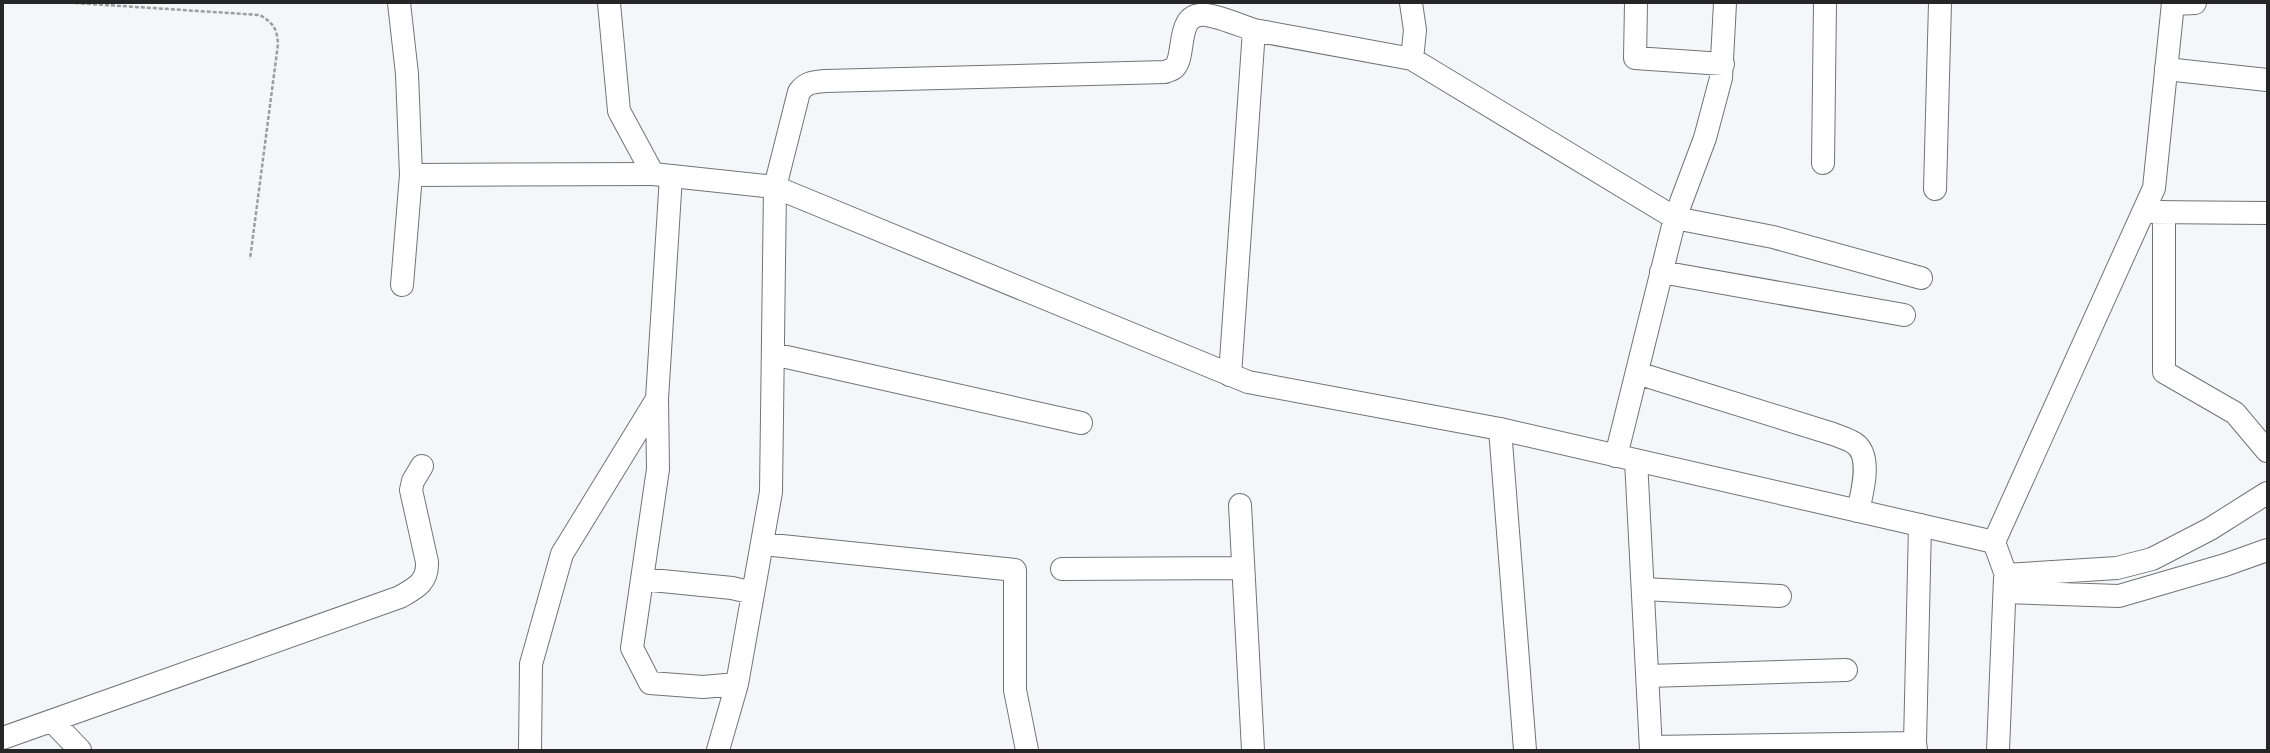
<svg xmlns="http://www.w3.org/2000/svg" width="2270" height="753" viewBox="0 0 2270 753" font-family="Montserrat,sans-serif">
  <rect width="100%" height="100%" fill="#f5f6fa"/>
  <g fill="none" stroke-linecap="round" stroke-linejoin="round">
    <defs>
      <path id="street" d="M399,3L407,74L411,175L653,174
        M1411,3L1415,30L1412,59
        M1636,3L1635,58L1723,64
        M1725,3L1721,78L1705,138L1675,218L1773,237L1921,278
        M2173,4L2195,3
        M2166,69L2267,80
        M1823,163L1825,3
        M1935,189L1940,3
        M2148,212L2267,213
        M2164,212V372L2235,413L2267,451
        M1661,272L1904,315
        M402,285L411,175
        M773,354L1081,423
        M1637,373L1833,434C1840,437 1848,439 1854,443C1873,455 1862,493 1858,511
        M1230,375L1254,30L1412,59L1675,218L1616,456
        M657,399L658,469L632,648L650,683L703,687L737,684
        M1500,429L1525,750
        M1240,505L1253,750
        M1994,542L2006,575L2117,568L2152,559L2210,529L2267,493
        M762,544L1015,570V690L1027,750
        M1062,569L1243,568
        M642,579L732,588L753,593
        M1643,589L1780,596
        M2005,592L2119,596L2225,565L2267,550
        M1648,676L1846,670
        M52,721L80,750
        M3,738L400,597C416,588 428,582 427,562L411,490L413,481L422,466
        M1915,743L1920,525
        M1651,747L1915,743L1916,750
        M530,750L531,664L562,554L657,399L671,176
        M718,750L737,684L771,492L775,187L799,92C806,82 814,82 825,81L1165,72C1167,71 1172,70 1174,68C1187,56 1174,12 1206,15C1221,17 1239,25 1254,30
        M1998,750L2005,578"/>
      <path id="secondary" d="M609,3L619,111L653,174L775,187L1248,382L1500,429L1994,542L2154,188L2173,3
        M1636,460L1651,750"/>
    </defs>
    <use href="#street" stroke="#727377" stroke-width="24"/>
    <use href="#secondary" stroke="#727377" stroke-width="24"/>
    <path stroke="#9c9d9f" stroke-width="2.5" stroke-dasharray="4 2" stroke-linecap="butt" d="M75,3L260,15C273,23 277,28 278,44L250,259"/>
    <use href="#street" stroke="#fff" stroke-width="22"/>
    <use href="#secondary" stroke="#fff" stroke-width="22"/>
  </g>
  <rect width="2270" height="753" fill="none" stroke="#262627" stroke-width="8"/>
</svg>
